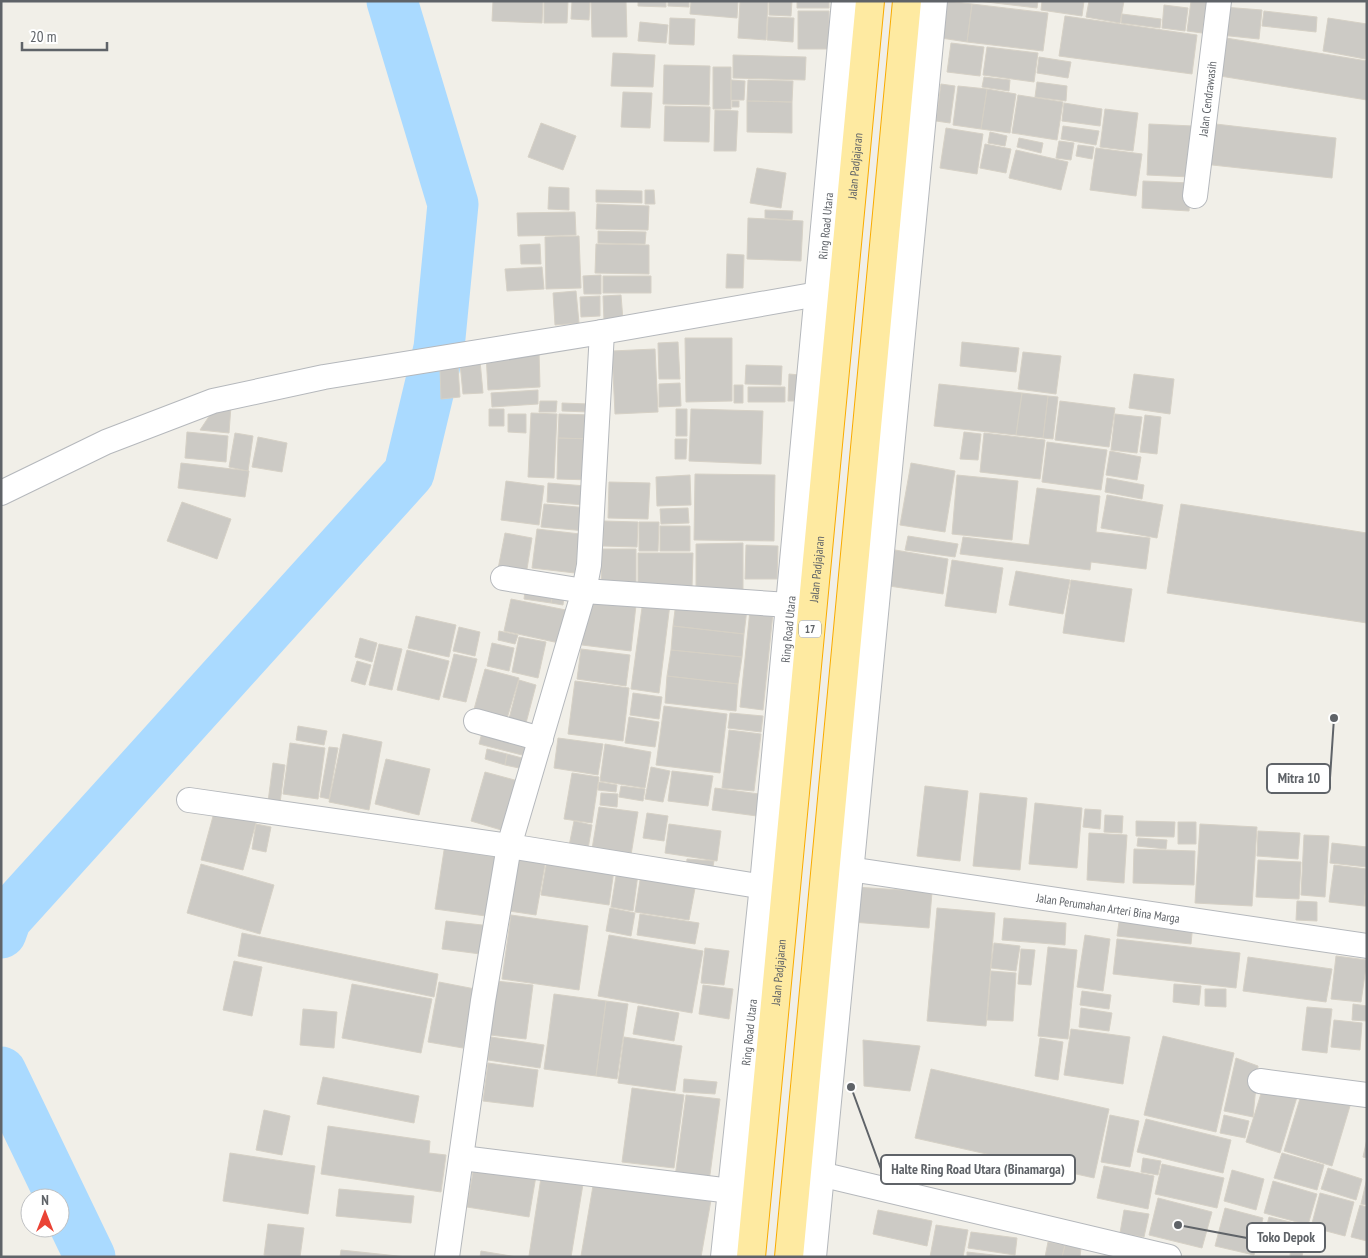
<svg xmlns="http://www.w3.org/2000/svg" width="1368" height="1258" viewBox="0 0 1368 1258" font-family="'PT Sans Narrow',sans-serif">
  <rect width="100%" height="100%" fill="#f1efe8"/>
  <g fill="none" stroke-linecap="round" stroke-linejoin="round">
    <path stroke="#aadaff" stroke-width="51" d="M1,933L6,919L409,473L439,348L453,204L392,1
      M1,1072L90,1257"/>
  </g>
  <path fill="#cccac5" stroke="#d6d1c6" d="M493,1H543L542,23L492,21Z
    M544,1H568L567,23H544Z
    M572,1H590L589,20L571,19Z
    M591,1H626L627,37H592Z
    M638,1H666V7L638,6Z
    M668,1H689V7L668,6Z
    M691,1H738L737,18L690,14Z
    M740,1H768L766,40L738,38Z
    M769,1H792L791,16L769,15Z
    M797,1H829V8H797Z
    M946,1L972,4L967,42L941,38Z
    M978,1H1038L1037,8Z
    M1042,1H1084L1082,16L1041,10Z
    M1089,1H1124L1120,23L1086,17Z
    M1191,1H1207L1202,33L1187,31Z
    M972,4L1048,13L1043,51L967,42Z
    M1164,5L1188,8L1185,31L1162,28Z
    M1223,7L1262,10L1259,39L1220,35Z
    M798,11H829V49H798Z
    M1264,11L1317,17L1316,32L1262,26Z
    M1122,14L1161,19L1160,28L1121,23Z
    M1065,16L1197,35L1192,74L1059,56Z
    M768,17L794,18L793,42L767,40Z
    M670,18L695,19L694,45L669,44Z
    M1328,18L1367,24L1365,59L1323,51Z
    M640,22L668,25L666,43L638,41Z
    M1226,38L1367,61V100L1220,76Z
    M951,43L984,47L980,76L947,72Z
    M987,47L1038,53L1034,82L983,75Z
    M613,53L655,55L653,87L611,86Z
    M733,55L806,57L805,80L733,78Z
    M1039,57L1071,62L1068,78L1037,73Z
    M664,65L710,66L709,105L663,104Z
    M713,67H731V109H713Z
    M984,77L1010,80L1009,91L982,87Z
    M731,80L745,81L744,100H731Z
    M748,80L793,81L792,102L747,101Z
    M1037,82L1067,86L1066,101L1035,97Z
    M941,84L955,86L950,123L936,121Z
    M958,86L987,89L981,129L953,125Z
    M987,89L1016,94L1010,133L981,129Z
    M623,92L652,93L650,128L621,127Z
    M1018,95L1063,102L1057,140L1012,133Z
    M732,101H739V107H732Z
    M747,101L792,102V133L747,132Z
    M1064,103L1102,109L1100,126L1062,121Z
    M665,106L710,107L709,142L664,141Z
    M1105,109L1138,113L1133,151L1100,147Z
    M715,110L738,111L736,151H714Z
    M541,123L576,136L563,170L528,157Z
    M1207,123L1336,138L1332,178L1203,164Z
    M1149,124L1193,126L1191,177L1147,175Z
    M1063,126L1099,131L1096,145L1061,139Z
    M946,128L983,134L977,174L940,168Z
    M990,132L1007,136L1005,146L988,143Z
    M1019,138L1043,143L1041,153L1017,147Z
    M1059,141L1074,143L1071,160L1056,158Z
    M985,144L1011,149L1006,173L980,168Z
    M1078,145L1094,147L1092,159L1076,156Z
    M1096,148L1142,154L1136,196L1090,190Z
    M1016,150L1068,162L1061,190L1009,178Z
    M757,168L786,173L781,208L750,203Z
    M1143,181L1191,183L1189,211L1142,208Z
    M549,187L569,188V210L548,209Z
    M596,190L642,191V203L596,202Z
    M645,190H654L655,204H645Z
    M597,204L649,206L648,230L596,229Z
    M765,210L793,211L792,220L765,218Z
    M575,212L576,235L518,236L517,213Z
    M748,218L803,221L801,261L747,259Z
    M598,231L646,232L645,244L598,243Z
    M579,236L581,288L546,289L545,237Z
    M540,244L541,264H521L520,245Z
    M596,244L649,245V274L595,273Z
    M727,254L744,255L743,288H726Z
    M542,267L544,289L507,291L505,269Z
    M601,275V294H584L583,276Z
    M603,276H651V293H603Z
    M576,291L579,323L555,325L553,293Z
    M621,295L623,320L604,321L603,296Z
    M600,296V316L581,317L580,297Z
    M685,338H732V401L686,402Z
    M678,342L680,379H659L658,343Z
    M962,342L1019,348L1016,372L960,366Z
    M655,349L658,412L615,414L612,351Z
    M539,351L540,387L488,390L486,354Z
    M1023,352L1061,356L1056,394L1018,389Z
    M480,361L483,393L463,394L460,363Z
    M746,365L782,366L781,385L745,384Z
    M458,367L460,397L441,399L440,368Z
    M789,374L800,375L799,401H788Z
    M1134,374L1174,379L1170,414L1129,408Z
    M680,383L681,406L659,407V384Z
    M939,384L1022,393L1016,435L934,426Z
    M734,385H743V403H734Z
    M748,387H785V402H748Z
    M538,390V404L492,407L491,393Z
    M1022,393L1048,396L1043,438L1016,435Z
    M1048,396L1058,397L1053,439L1043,438Z
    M540,401H557L556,412H539Z
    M1060,401L1115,408L1109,447L1055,440Z
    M562,403L589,404V412L562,411Z
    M231,406L229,433L200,430L210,415Z
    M489,409H504V426H489Z
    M676,409H687V436H676Z
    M691,409L763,411L761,464L689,461Z
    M531,413L557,414L554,478L528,477Z
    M508,414H526V433L508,432Z
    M559,414L593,415V439L558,438Z
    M1115,414L1142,417L1137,453L1111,450Z
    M1145,415L1161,417L1157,454L1140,452Z
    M187,432L228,436L226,462L185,458Z
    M964,432L981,434L978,460L960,459Z
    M235,433L253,436L248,471L229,467Z
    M984,433L1045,440L1040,479L980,472Z
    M258,437L287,443L282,472L252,467Z
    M558,438L593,439L592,480L557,479Z
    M675,439H687L686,459H675Z
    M1047,442L1107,450L1101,490L1042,482Z
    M1110,451L1141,457L1137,480L1106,475Z
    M181,463L249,471L245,497L178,488Z
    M911,463L955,471L945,532L900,525Z
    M695,474L775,475L774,541L694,540Z
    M690,475L691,505L657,506L656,477Z
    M957,475L1018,481L1012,540L952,534Z
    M1107,478L1144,485L1142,499L1105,492Z
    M506,481L544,486L539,525L501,520Z
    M609,482L650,483L648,519L608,518Z
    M548,483L586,486L584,505L547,502Z
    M1037,488L1100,496L1096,532L1150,538L1146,569L1091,562L1090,570L960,554L963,537L1029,545Z
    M1107,495L1163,505L1157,538L1101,528Z
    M182,502L231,519L217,559L167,541Z
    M544,504L588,508L586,531L541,527Z
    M1181,504L1367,533V623L1167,593Z
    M688,508L689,523L661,524L660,509Z
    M604,521L638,522L637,547L603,546Z
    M639,522H659L658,551H639Z
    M660,526H690V551H660Z
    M537,529L580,534L575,573L532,568Z
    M505,533L532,538L526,575L498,569Z
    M908,536L958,544L955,557L905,550Z
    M743,543V590H696V544Z
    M746,545L778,546L777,579H745Z
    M602,549H636V589H601Z
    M895,550L948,559L943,594L889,586Z
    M638,553H693L692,588L638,587Z
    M952,560L1003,568L996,613L945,606Z
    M1016,571L1070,580L1063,614L1009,605Z
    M1071,580L1132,589L1124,642L1063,633Z
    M526,583L554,588L551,603L524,599Z
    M554,588L565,589L563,605L551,603Z
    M511,599L566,610L559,643L504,631Z
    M588,599L636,605L631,651L582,645Z
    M643,600L670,604L659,693L631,689Z
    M676,602L747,609L744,634L673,626Z
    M750,610L773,613L763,710L740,707Z
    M416,616L456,625L449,657L408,648Z
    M673,626L744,634L742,657L671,650Z
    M459,627L480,632L475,656L453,651Z
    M499,631L518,635L515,644L498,640Z
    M519,637L546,642L538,678L512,672Z
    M360,638L377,643L372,662L355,657Z
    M492,643L514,648L509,671L487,666Z
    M379,644L402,649L392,690L369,685Z
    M581,649L630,655L626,686L577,679Z
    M407,650L449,661L439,700L397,690Z
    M671,650L742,657L738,684L667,676Z
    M454,654L477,659L466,702L443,697Z
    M357,661L371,665L365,685L351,681Z
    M485,669L519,678L506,722L473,713Z
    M667,676L738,684L736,711L665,703Z
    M519,680L536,685L526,723L509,719Z
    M575,681L629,688L623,741L568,734Z
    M633,693L662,697L659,719L630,715Z
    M664,706L727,714L720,773L656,765Z
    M730,713L763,716L761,732L728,728Z
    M629,717L659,722L655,747L625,743Z
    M484,725L532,737L526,756L479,744Z
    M298,726L327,731L324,745L296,740Z
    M729,730L761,734L754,791L722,788Z
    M343,734L382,742L369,810L329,802Z
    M558,738L603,744L598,775L554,768Z
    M290,743L325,748L318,799L283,794Z
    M605,744L651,752L645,788L600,781Z
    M329,747L338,748L329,799L320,797Z
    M487,749L507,754L505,765L485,759Z
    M507,754L522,758L519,768L505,765Z
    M386,759L430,769L419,815L375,804Z
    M273,763L285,765L280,803L268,802Z
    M651,767L670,771L663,802L645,799Z
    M672,771L713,776L708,806L668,801Z
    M485,772L522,782L508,832L471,821Z
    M572,773L599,777L592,823L564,819Z
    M599,782L617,785L616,792L598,790Z
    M621,786L645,789L643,801L619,797Z
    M925,786L968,791L960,861L917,856Z
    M715,788L759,794L757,816L712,810Z
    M601,793L618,794L617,807L600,805Z
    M980,793L1027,798L1020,870L973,866Z
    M1035,803L1082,808L1077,868L1029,864Z
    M599,807L638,812L631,855L592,849Z
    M215,809L257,819L243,870L201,860Z
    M1085,809L1101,810L1100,829L1083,827Z
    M647,813L668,816L664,841L643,838Z
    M1105,815L1123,816L1122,833L1104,832Z
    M574,821L592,825L588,849L569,846Z
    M1136,821L1175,822L1174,837L1136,836Z
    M1178,822H1196V844H1178Z
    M256,824L271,827L266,852L252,849Z
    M669,824L721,831L717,861L665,853Z
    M1200,824L1257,827L1252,906L1195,903Z
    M1258,831L1300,833L1298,859L1257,856Z
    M1089,833L1127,835L1124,883L1087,880Z
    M1304,835L1329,836L1325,897L1301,895Z
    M1138,838L1167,840L1166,849L1137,846Z
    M1332,843L1367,847V867L1330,863Z
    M445,844L503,853L493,917L435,909Z
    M1134,849L1195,851L1194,885L1133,883Z
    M519,855L546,859L536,915L509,911Z
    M687,859L714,861L712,872L686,870Z
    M547,860L614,870L609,905L541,895Z
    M1258,860L1301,862L1299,899L1256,897Z
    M201,864L274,885L260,934L187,913Z
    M1334,865L1367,869L1364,906L1329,902Z
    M617,870L638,874L633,911L611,907Z
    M641,874L696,883L689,920L635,912Z
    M1367,882V906H1364Z
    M855,887L932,892L929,928L852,922Z
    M1297,901L1317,902V921L1296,920Z
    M610,908L635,913L631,936L606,931Z
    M937,908L995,913L986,1026L927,1021Z
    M640,914L699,923L695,944L637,935Z
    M511,915L588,926L579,990L502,979Z
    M1120,915L1193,923L1191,944L1117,936Z
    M1004,918L1066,923L1065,945L1002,940Z
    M446,921L491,926L488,955L442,949Z
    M242,933L438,974L434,997L238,956Z
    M609,935L703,951L692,1013L598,996Z
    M1085,935L1110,939L1103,991L1077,987Z
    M1117,939L1240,953L1236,988L1113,974Z
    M994,943L1020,946L1016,971L991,968Z
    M1048,947L1077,950L1068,1039L1038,1036Z
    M705,948L729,951L724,985L701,983Z
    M1021,949L1035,950L1031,985L1018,984Z
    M1336,956L1367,960L1361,1002L1331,999Z
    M1248,957L1332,969L1326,1002L1243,991Z
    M234,961L262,967L252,1016L223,1010Z
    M991,971L1016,973L1013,1021L987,1020Z
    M496,981L533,985L526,1039L490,1035Z
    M439,982L475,989L463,1048L428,1042Z
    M352,984L432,999L421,1053L342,1038Z
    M1174,984L1201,986L1199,1005L1173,1002Z
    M703,985L733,989L729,1019L699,1014Z
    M1205,989H1226V1007L1205,1006Z
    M1082,991L1111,995L1109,1009L1080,1005Z
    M554,994L606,1001L596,1076L544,1069Z
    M606,1001L628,1004L617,1079L596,1076Z
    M1353,1004L1367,1006V1021L1352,1020Z
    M638,1006L679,1013L674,1041L633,1034Z
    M1307,1007L1332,1009L1327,1053L1302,1050Z
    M1081,1008L1112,1013L1109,1031L1079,1027Z
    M303,1009L337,1012L334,1048L300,1045Z
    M1334,1020L1362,1023L1360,1050L1331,1047Z
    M1071,1029L1130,1037L1123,1084L1064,1075Z
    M1163,1036L1234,1053L1216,1132L1144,1115Z
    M491,1037L544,1045L540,1068L488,1060Z
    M624,1037L682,1046L675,1091L618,1083Z
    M1040,1038L1063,1042L1058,1080L1035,1076Z
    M863,1040L920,1046L910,1091L864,1086Z
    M1236,1058L1258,1066L1253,1117L1224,1111Z
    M488,1063L538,1070L533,1107L483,1101Z
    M931,1069L1109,1109L1094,1178L915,1138Z
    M323,1077L419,1096L414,1123L317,1104Z
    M684,1079L717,1082L715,1094L683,1092Z
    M1263,1087L1297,1097L1280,1153L1246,1142Z
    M632,1088L684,1095L674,1168L622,1162Z
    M1302,1092L1350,1106L1332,1166L1284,1151Z
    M686,1095L720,1099L709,1182L675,1177Z
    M264,1110L290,1116L282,1155L256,1150Z
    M1110,1115L1139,1121L1130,1167L1101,1162Z
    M1224,1115L1249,1121L1245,1138L1220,1133Z
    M1146,1119L1231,1140L1223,1173L1137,1152Z
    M328,1126L430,1141L429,1153L446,1155L441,1192L321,1174Z
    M1367,1139V1158L1363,1157Z
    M230,1153L315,1166L308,1214L223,1201Z
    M1282,1153L1324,1165L1317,1190L1274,1178Z
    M1143,1158L1161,1161L1158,1175L1141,1172Z
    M1162,1164L1224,1178L1217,1208L1155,1194Z
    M474,1166L536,1176L529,1217L467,1207Z
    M1104,1166L1154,1176L1148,1209L1097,1198Z
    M1328,1168L1362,1179L1356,1200L1321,1189Z
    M1232,1170L1264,1179L1256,1210L1224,1201Z
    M542,1171L584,1178L571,1257L529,1256Z
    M1367,1178V1205L1361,1204Z
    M594,1180L711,1200L701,1257L581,1256Z
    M1273,1181L1317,1194L1308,1225L1264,1213Z
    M339,1189L414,1196L411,1223L336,1216Z
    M1320,1193L1354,1202L1345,1236L1311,1227Z
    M1158,1198L1212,1212L1202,1248L1149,1235Z
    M1360,1205L1367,1207V1241L1351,1237Z
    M1225,1208L1263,1218L1254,1255L1215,1246Z
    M878,1210L932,1221L927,1246L873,1234Z
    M1124,1210L1149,1214L1144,1237L1120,1233Z
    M1269,1217L1303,1225L1298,1244L1264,1236Z
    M268,1224L304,1228L300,1257L264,1255Z
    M936,1225L968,1230L963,1257H930Z
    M971,1232L1017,1238L1015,1255L968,1248Z
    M1048,1242L1065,1245L1062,1257H1045Z
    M1291,1244L1304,1246L1302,1257H1290Z
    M1065,1245L1081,1248L1080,1257H1062Z
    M341,1250L407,1257H340Z
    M481,1251L517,1257H480Z
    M967,1252L1011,1257H967Z"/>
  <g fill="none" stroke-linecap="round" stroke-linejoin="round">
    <defs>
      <g id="minor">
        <path id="s1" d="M1195,196L1219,1"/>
        <path d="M1,493L106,442L213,401L324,377L602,332L818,294"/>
        <path d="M503,578L584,591L789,605"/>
        <path d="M476,721L541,739"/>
        <path d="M189,800L509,846L752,885H764"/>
        <path id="s2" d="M849,869L1367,946"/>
        <path d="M1260,1081L1367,1095"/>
        <path d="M462,1158L731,1191"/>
        <path d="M820,1174L1169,1257"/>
        <path d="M447,1257L483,1001L509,846L584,591L589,565L602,332"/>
      </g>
      <g id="tertiary">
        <path id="s3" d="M725,1257L764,885L846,1"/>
        <path d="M812,1257L933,1"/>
      </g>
      <g id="trunk">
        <path id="s4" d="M751,1257L870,1"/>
        <path d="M789,1257L907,1"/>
      </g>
    </defs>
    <use href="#minor" stroke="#b5b8bc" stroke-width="26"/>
    <use href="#tertiary" stroke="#b5b8bc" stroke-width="30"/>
    <use href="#trunk" stroke="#f9ab00" stroke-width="30"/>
    <use href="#minor" stroke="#fff" stroke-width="24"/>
    <use href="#tertiary" stroke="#fff" stroke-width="28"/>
    <use href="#trunk" stroke="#feeaa1" stroke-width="28"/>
  </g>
  <g text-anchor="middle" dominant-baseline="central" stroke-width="4" stroke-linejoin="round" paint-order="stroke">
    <rect fill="#fff" stroke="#8f9295" stroke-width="1" x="799" y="620.5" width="22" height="17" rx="4"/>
    <g font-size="11" font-weight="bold" fill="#5f6368">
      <text x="810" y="629">17</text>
    </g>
    <g font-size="12" fill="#5f6368" stroke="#fff">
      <text stroke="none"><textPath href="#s1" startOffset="98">Jalan Cendrawasih</textPath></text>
      <text stroke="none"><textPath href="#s4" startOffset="1096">Jalan Padjajaran</textPath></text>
      <text stroke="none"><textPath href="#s3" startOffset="1036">Ring Road Utara</textPath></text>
      <text stroke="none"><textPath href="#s4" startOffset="691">Jalan Padjajaran</textPath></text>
      <text stroke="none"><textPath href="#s3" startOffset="631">Ring Road Utara</textPath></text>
      <text stroke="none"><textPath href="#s2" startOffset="262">Jalan Perumahan Arteri Bina Marga</textPath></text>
      <text stroke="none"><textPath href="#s4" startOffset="286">Jalan Padjajaran</textPath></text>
      <text stroke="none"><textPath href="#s3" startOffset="226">Ring Road Utara</textPath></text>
    </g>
  </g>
  <path fill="none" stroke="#5f6368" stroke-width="2" d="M1334 718L1330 778M851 1087L881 1169M1178 1225L1247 1238"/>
  <g fill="#5f6368" stroke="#fff" stroke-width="2">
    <circle cx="1334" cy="718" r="5"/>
    <circle cx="851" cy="1087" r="5"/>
    <circle cx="1178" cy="1225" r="5"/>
  </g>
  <g fill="#fff" stroke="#5f6368" stroke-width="2">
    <rect x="1267" y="764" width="63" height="29" rx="5"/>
    <rect x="881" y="1155" width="194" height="29" rx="5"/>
    <rect x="1247" y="1223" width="78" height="29" rx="5"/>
  </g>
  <g font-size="14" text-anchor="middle" font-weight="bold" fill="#5f6368">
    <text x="1299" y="783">Mitra 10</text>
    <text x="978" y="1174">Halte Ring Road Utara (Binamarga)</text>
    <text x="1286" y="1242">Toko Depok</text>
  </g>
  <rect width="1368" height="1258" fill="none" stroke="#5f6368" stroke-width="5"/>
  <g transform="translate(45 1213)"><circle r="24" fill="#ffffff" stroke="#bfc1c3"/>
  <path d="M0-4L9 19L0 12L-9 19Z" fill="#ea4335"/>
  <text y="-8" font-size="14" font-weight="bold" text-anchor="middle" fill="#5f6368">N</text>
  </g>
  <path d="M22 42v8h85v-8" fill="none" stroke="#5f6368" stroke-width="2.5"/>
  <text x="30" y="42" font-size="15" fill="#5f6368" stroke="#ffffff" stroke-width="4" paint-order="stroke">20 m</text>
</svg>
